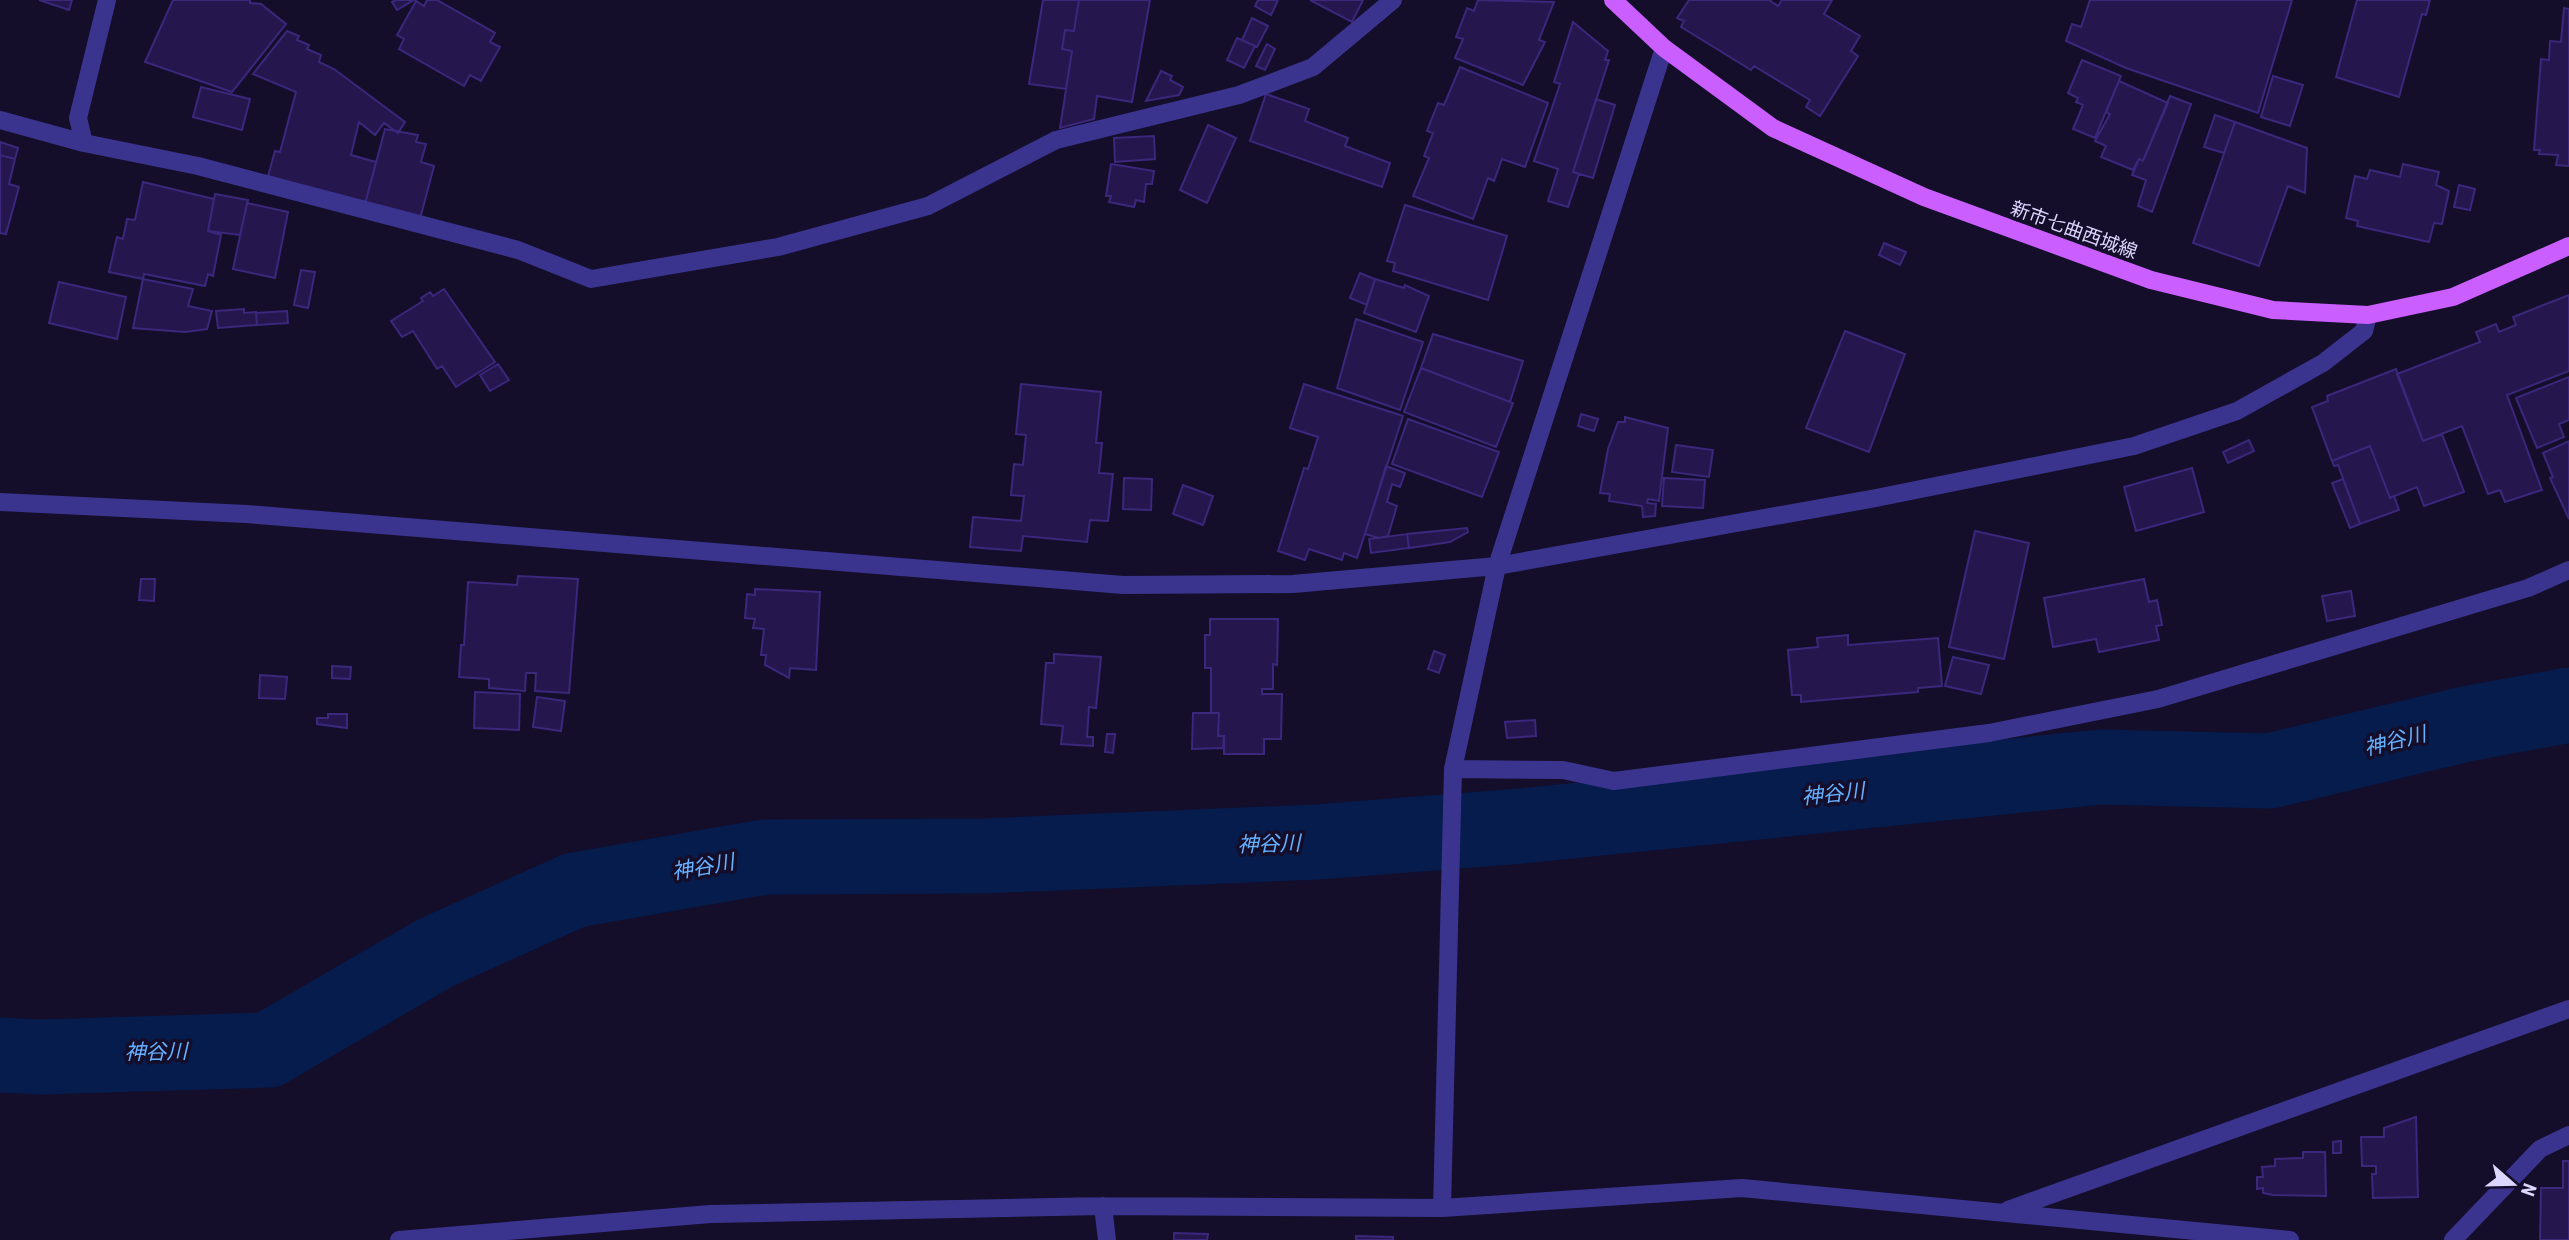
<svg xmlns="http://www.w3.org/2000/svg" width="2569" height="1240" viewBox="0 0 2569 1240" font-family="'Roboto Condensed','Noto Sans JP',sans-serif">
  <rect width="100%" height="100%" fill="#140e2b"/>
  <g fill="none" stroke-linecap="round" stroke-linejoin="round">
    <path stroke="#051c4d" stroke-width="75" d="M0,1055L41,1057L268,1050L435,953L575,890L765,857L983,856L1316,842L1522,826L2101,767L2270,771L2466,724L2569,705"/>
  </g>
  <path fill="#25174e" stroke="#3b277c" stroke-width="2" d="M39,0H72L69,10Z
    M173,0H250V3L261,4L286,24L232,92L145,62Z
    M396,0H414L397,10L392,2Z
    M427,0H437L495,33L490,42L500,47L481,81L470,75L464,86L399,49L404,39L397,35L416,1L424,6Z
    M1043,0H1079L1074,31L1065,30L1062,49L1072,51L1066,89L1029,84Z
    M1079,0H1150L1132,102L1097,96L1094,119L1060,128L1072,51L1062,49L1065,30L1074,31Z
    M1258,0H1278L1271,15L1255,6Z
    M1310,0H1363L1352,22Z
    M1478,0L1554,2L1539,40L1545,42L1523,85L1455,58L1463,39L1456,37L1467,8L1474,11Z
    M1689,0H1769L1778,6L1782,0H1832L1824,14L1860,36L1851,51L1858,56L1820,116L1806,107L1810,100L1754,66L1751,70L1681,27L1684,21L1677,18Z
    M2090,0H2292L2258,113L2126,68L2066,41L2072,24L2081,27Z
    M2357,0H2430L2426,15L2422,14L2399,97L2336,77Z
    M2564,8L2569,9V166L2556,165L2558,155L2539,154L2540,150H2534L2541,59L2549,60L2550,41L2561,42Z
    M1252,18L1268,26L1257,47L1242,40Z
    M1573,22L1608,51L1605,60H1609L1573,172L1579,174L1568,207L1548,201L1558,169L1534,161L1560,84L1554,82Z
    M287,31L299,36L297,40L309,45L307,49L321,55L319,62L334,69L405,122L398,133L384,123L375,135L359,122L351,155L376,162L365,204L268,176L275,151L280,152L296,92L253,74Z
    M1237,38L1255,46L1244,68L1227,60Z
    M1267,44L1275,49L1265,70L1256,66Z
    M2082,60L2121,76L2095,138L2073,129L2083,105L2076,102L2078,98L2068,93Z
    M1460,67L1548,103L1525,167L1502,159L1494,181L1488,178L1473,219L1413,196L1429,158L1424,156L1433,133L1427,131L1438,103L1444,105Z
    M1161,71L1172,76L1170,80L1183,87L1179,95L1146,101Z
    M2273,76L2303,85L2290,126L2261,117Z
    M2119,81L2168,103L2143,161L2139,159L2133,170L2101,157L2106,146L2095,141L2110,114L2106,112Z
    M201,87L250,99L242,130L193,117Z
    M1266,94L1309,109L1305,121L1348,138L1345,146L1390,163L1382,187L1250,141Z
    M2170,96L2191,104L2152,212L2138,206L2146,180L2132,175L2139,159L2143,161Z
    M1596,99L1615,105L1593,178L1573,172Z
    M2215,115L2235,122L2224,153L2204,147Z
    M2235,122L2307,148L2305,193L2288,186L2259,266L2193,243Z
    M1208,125L1236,138L1207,203L1180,190Z
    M385,129L418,135L416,142L426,144L421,162L434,166L420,219L365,204Z
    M1154,136L1155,159L1115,162L1114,138Z
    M0,142L18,148L15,159L0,155Z
    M0,155L15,159L9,184L19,187L6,234L0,233Z
    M1111,164L1154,171L1152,184H1146L1144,202L1136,200L1134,207L1109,202L1111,196H1106Z
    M2403,164L2439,172L2436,185L2449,191L2442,224L2434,223L2429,242L2357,226L2358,221L2346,218L2355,176L2367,179L2370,170L2400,177Z
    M143,182L214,199L208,231L221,235L213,276L208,274L205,286L144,274L143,279L109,272L117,237L123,239L127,219L135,220Z
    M2459,185L2475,189L2470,210L2454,207Z
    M215,194L248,200L240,235L208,231Z
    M247,203L288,212L275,278L233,269Z
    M1405,205L1507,236L1488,300L1393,271L1395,263L1387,261Z
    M1884,243L1906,252L1900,265L1879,255Z
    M301,270L315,272L308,308L294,305Z
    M1360,273L1375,279L1367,305L1350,298Z
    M143,279L193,289L188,306L212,311L207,329L185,332L133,328Z
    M1375,279L1404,288L1405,285L1429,296L1416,332L1364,313Z
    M59,282L126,297L117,339L49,323Z
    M444,289L495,362L456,387L442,366L437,369L413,331L402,337L391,321L423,301L421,298L430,292L433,296Z
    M2569,295V371L2507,395L2542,490L2505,502L2500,490L2488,494L2462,426L2423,441L2397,374L2480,342L2476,332L2496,324L2499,332L2516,325L2513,317Z
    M244,309V313L256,312L257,325L218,328L216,311Z
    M287,311L288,323L257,325L256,313Z
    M1356,319L1423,342L1400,410L1337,388Z
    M1845,331L1905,354L1869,452L1806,428Z
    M1433,334L1523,361L1510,402L1421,368Z
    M498,364L509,380L490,391L480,375Z
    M1421,368L1513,403L1496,447L1404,412Z
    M2396,369L2423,441L2442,434L2464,492L2424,506L2417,487L2390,498L2370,446L2332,461L2312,407L2328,401L2327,396Z
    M2569,377V420L2559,424L2564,437L2537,448L2516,398Z
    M1021,384L1101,392L1096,443H1102L1099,473L1113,474L1108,521L1090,520L1087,542L1023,536L1021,551L970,547L973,517L1021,521L1024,496L1011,495L1014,464L1023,465L1026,435L1016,434Z
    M1304,384L1403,416L1357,558L1344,553L1342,560L1309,549L1305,560L1278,551L1304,468L1308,469L1318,437L1290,428Z
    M1581,414L1598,419L1594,431L1578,426Z
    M1625,417L1668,428L1659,501L1648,499L1647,503L1656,504L1655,516L1643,517L1642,506L1609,501L1610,494L1600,493L1608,449L1618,422H1625Z
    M1408,419L1499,452L1482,497L1392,464Z
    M2249,440L2254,451L2228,463L2223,452Z
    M2569,441V519L2550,478L2553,477L2543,453Z
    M1676,445L1713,450L1709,477L1672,472Z
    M2370,446L2390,498L2394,496L2399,510L2360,524L2338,465L2334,466L2332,461Z
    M1386,466L1405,473L1400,487L1392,484L1387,502L1397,506L1388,536L1379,538L1365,534Z
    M2192,468L2204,512L2136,531L2124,487Z
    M1124,478L1152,479L1151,510L1123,509Z
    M1664,478L1705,480L1703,508L1662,506Z
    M2343,479L2360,524L2350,528L2332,483Z
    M1183,485L1213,496L1203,525L1173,514Z
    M1467,528L1468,532L1450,542L1409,548L1407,534Z
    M1975,531L2029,543L2004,659L1949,647Z
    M1407,534L1409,548L1371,553L1369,539Z
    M518,576L578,579L569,693L535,691L536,673H526L525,691L489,688V679L459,677L461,645H464L468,582L517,585Z
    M141,579H155L154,601L139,600Z
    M2144,579L2149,602L2157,600L2162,625L2156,626L2159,640L2099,652L2096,639L2053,647L2044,598Z
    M755,589L820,592L816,670L790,668L789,678L765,665L766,655H761L764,629L753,628L755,619L745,618L747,594L755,595Z
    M2351,591L2355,616L2327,621L2322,596Z
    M1210,619H1278L1277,665L1273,664V689H1262V694H1282L1281,739H1264V754H1224V736H1218L1219,713H1211V668H1205V635H1210Z
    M1848,635V645L1938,638L1942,686L1918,688V692L1801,702V695H1792L1788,650L1818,647L1817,638Z
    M1434,651L1445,655L1439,673L1428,669Z
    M1054,654L1101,657L1096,708L1089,707L1087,737H1093V746L1061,744L1063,726L1041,724L1046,663H1054Z
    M1953,657L1989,665L1981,694L1945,686Z
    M332,666L351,667L350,679L332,678Z
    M260,675L287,677L285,699L259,698Z
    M475,692L520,694L519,730L474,728Z
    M537,697L565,701L561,731L533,727Z
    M1193,713H1219L1218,736H1224L1223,748L1192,749Z
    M328,714H347V728L317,724V718H328Z
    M1535,720L1536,736L1507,738L1505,722Z
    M1107,734H1115L1113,753L1105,752Z
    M2416,1117L2418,1197L2373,1198L2372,1174H2376V1166H2362L2361,1137H2384V1128Z
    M2341,1141V1153H2333V1142Z
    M2303,1152H2325L2326,1196L2273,1195L2263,1193V1188L2257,1189V1177H2263L2262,1167L2275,1166V1159L2303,1158Z
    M2563,1161H2569V1240H2540L2541,1188H2563Z
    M1174,1233L1208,1234L1207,1240H1174Z
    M1356,1236L1393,1237V1240H1356Z"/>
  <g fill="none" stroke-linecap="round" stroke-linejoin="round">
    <path stroke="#3b348f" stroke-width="18" d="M0,120L84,143L198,166L518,250L591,279L778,247L928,206L1056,140L1239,95L1313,67L1393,0
      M84,143L78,118L107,0
      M0,502L246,514L1123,585L1293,584L1497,566L1876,498L2134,446L2237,411L2323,363L2364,331L2368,315
      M1453,769L1563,770L1614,781L1989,733L2158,699L2528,588L2569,570
      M1103,1206L1107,1240
      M1442,1208L1453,769L1497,566L1664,48
      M2008,1210L2569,1009
      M399,1240L710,1214L1103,1206L1442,1208L1742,1188L2290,1240
      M2453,1240L2540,1149L2569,1135"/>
    <path stroke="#ca5eff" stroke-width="18" d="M1613,0L1664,48L1773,128L1924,197L2151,280L2273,310L2368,315L2453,297L2569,246"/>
  </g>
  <g text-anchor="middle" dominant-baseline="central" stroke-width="7" stroke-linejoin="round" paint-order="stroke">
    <g font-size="19" fill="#ddd7ff" stroke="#140e2b">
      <text transform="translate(2074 230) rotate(20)">新市七曲西城線</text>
    </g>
    <g font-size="21" font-style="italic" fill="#65b1ff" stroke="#140e2b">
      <text transform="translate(2395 741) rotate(-14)">神谷川</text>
      <text transform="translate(1833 794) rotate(-6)">神谷川</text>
      <text transform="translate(1269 844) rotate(-2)">神谷川</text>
      <text transform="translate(703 867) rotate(-10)">神谷川</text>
      <text transform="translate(156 1052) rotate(-1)">神谷川</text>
    </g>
  </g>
  <g transform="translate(2513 1184) rotate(110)" stroke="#140e2b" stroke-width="5" paint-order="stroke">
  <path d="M0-5L12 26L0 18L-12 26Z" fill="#ddd7ff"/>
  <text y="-10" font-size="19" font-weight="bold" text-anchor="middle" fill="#ddd7ff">N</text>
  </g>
</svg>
